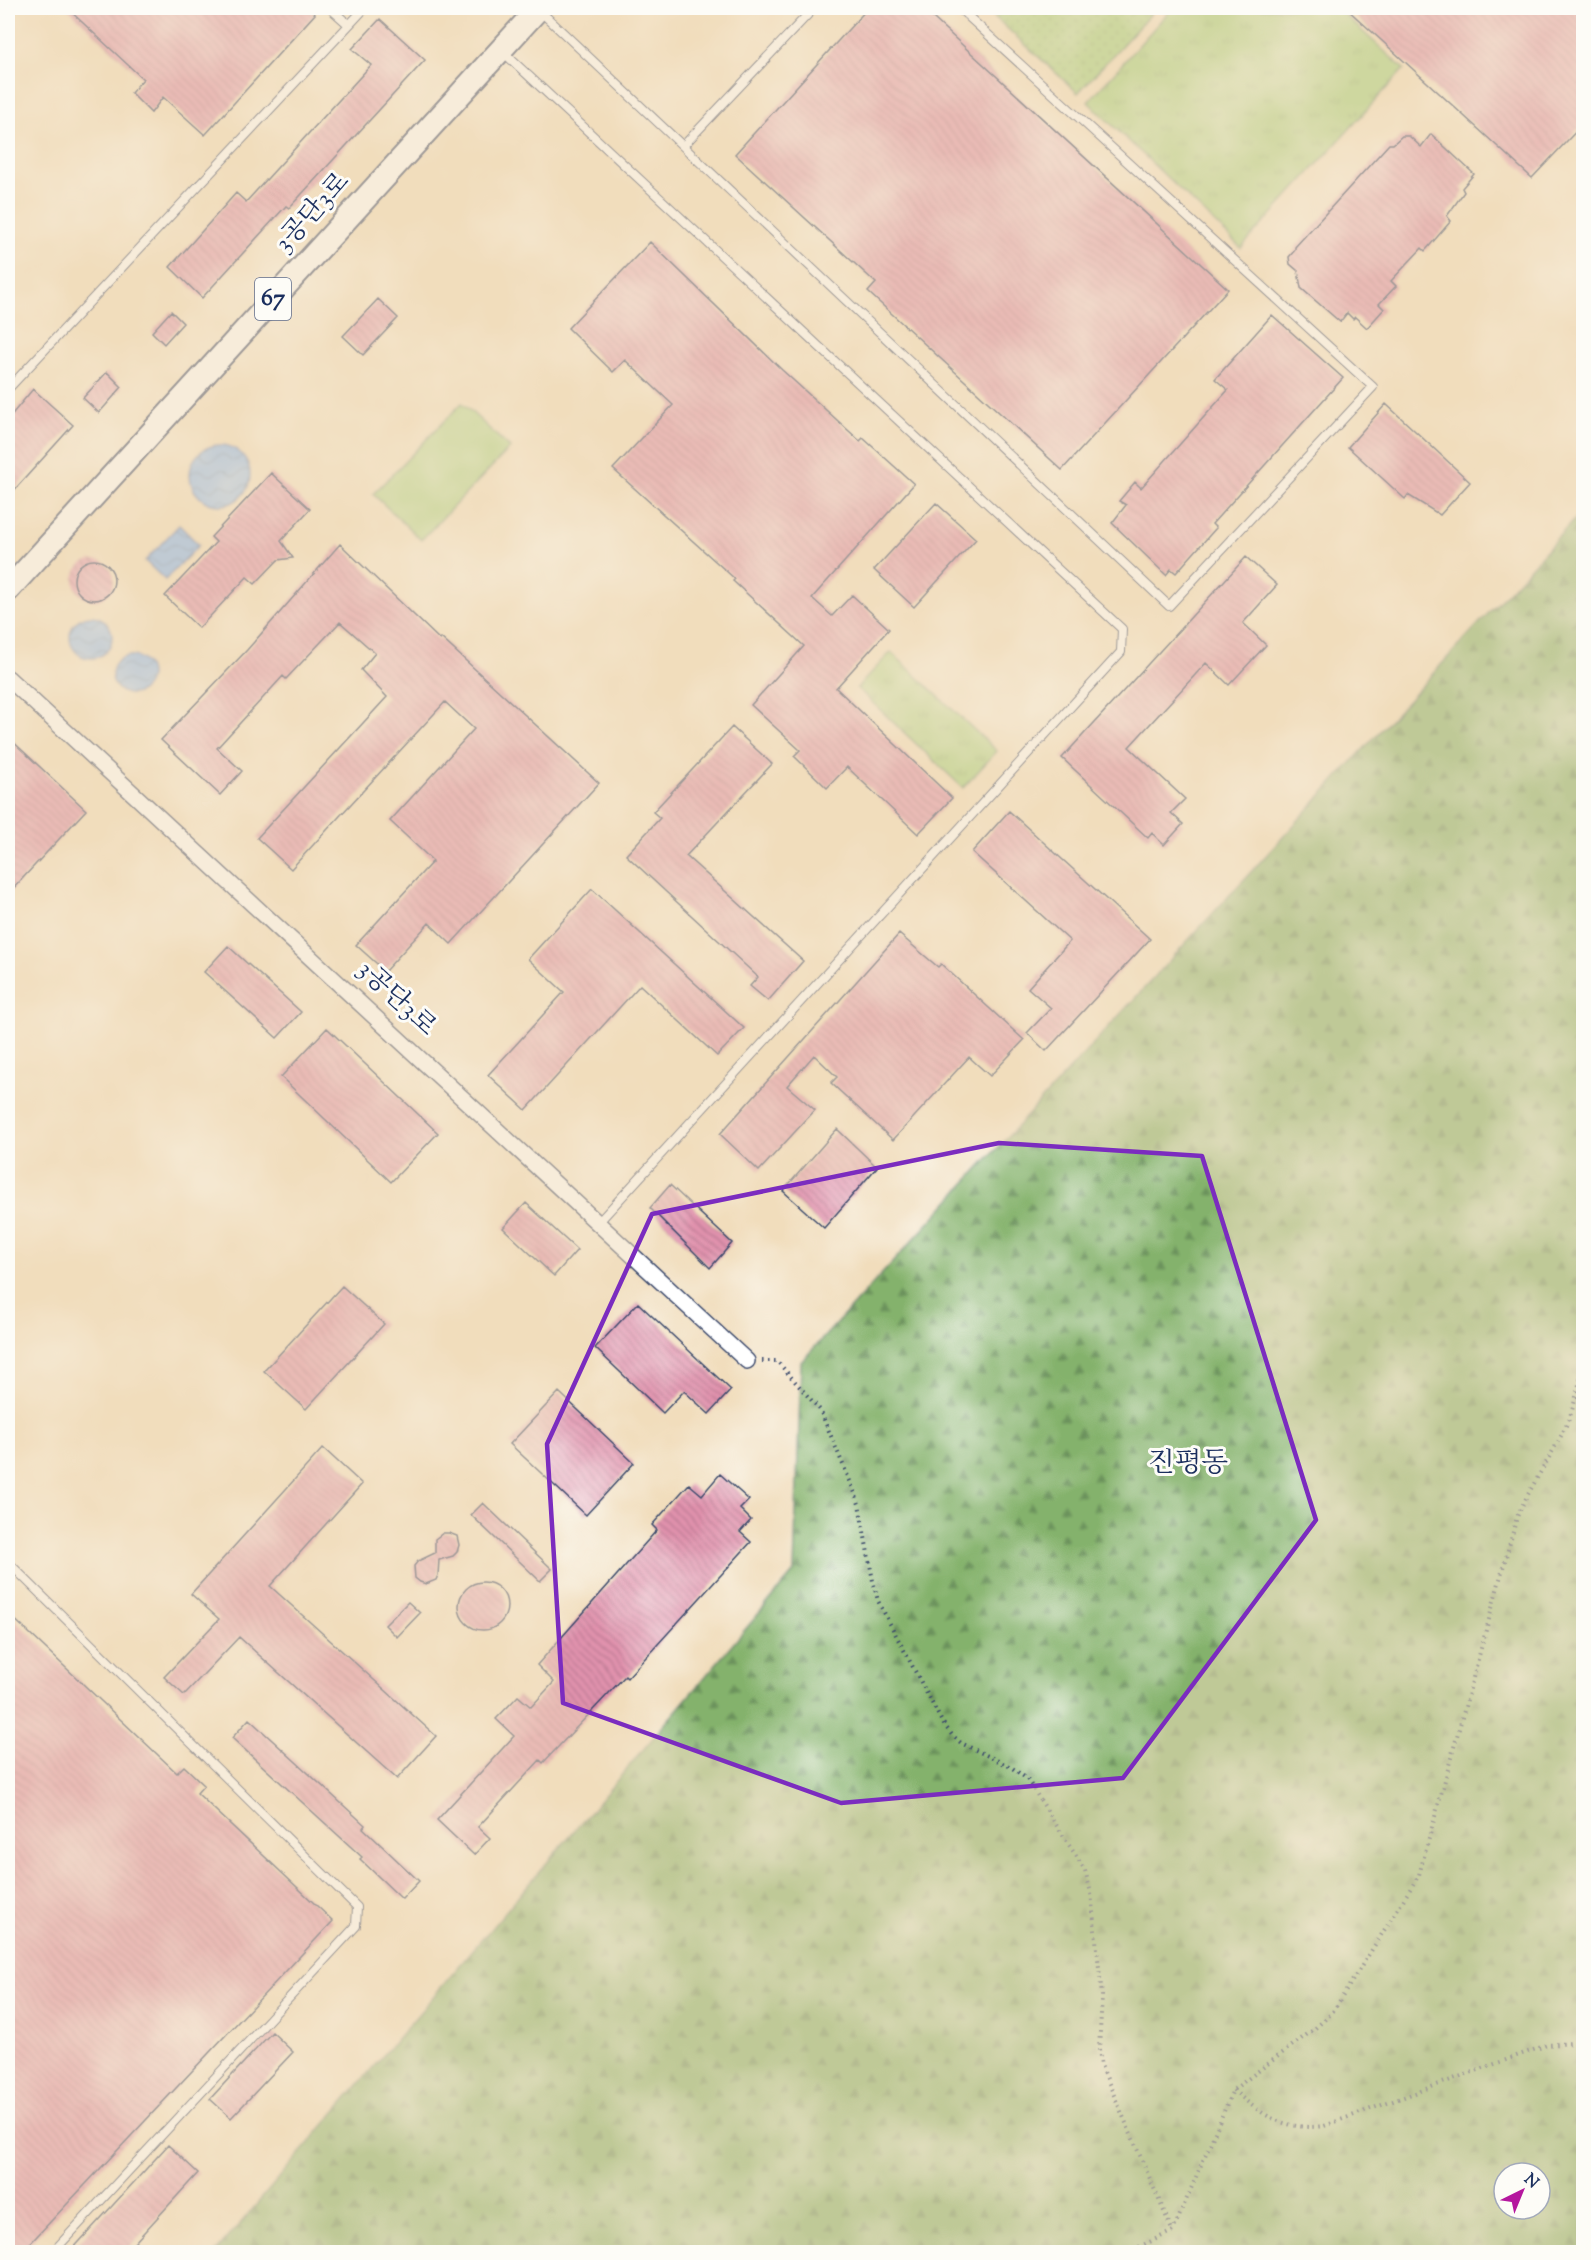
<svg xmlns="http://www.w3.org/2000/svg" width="1591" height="2260" viewBox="0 0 1591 2260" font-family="'Sorts Mill Goudy','Noto Serif KR',serif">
  <defs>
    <pattern id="grass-dots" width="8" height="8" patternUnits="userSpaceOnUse" patternTransform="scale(1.5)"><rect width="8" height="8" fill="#a5d07d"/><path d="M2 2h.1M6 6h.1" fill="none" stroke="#8db36e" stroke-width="1.8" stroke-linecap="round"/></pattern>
    <pattern id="forest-firs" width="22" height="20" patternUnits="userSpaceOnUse" patternTransform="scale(1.5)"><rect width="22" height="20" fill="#84b26c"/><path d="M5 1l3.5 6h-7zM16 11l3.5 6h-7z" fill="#6b915c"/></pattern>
    <pattern id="park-tufts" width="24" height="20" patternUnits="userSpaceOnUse" patternTransform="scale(1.5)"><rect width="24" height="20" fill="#a5d07d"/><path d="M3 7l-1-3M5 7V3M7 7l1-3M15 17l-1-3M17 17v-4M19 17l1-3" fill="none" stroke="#8db36e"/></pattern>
    <pattern id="water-waves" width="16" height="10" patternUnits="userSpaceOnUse" patternTransform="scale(1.5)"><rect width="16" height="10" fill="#85b4f0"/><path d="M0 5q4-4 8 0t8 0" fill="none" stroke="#6c93c6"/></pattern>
    <pattern id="building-back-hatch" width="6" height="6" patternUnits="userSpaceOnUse" patternTransform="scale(1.5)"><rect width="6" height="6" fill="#e192ad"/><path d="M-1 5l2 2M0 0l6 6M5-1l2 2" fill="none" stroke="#b67890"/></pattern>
  </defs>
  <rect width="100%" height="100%" fill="#fdfcf7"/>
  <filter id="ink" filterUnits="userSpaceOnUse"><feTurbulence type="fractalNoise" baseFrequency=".0167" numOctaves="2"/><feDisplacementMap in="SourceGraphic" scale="12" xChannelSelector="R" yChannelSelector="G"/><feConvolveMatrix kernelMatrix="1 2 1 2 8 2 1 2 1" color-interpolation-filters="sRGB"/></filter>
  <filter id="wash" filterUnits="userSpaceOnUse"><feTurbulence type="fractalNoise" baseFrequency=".008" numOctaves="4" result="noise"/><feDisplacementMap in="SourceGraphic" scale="24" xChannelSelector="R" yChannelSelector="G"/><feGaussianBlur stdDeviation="1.35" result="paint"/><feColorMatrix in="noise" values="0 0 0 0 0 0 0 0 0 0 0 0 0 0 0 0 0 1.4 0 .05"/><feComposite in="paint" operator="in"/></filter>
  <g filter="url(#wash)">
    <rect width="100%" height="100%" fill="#f1ddbc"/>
    <path fill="url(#grass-dots)" stroke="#60806e" stroke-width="1.5" d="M985,8H1156L1078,93Z"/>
    <path fill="url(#forest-firs)" stroke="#507065" stroke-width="1.5" fill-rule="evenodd" d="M1583,510V2252H216L794,1572L801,1362ZM1504,2173H1540V2209H1504Z"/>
    <path fill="url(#park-tufts)" stroke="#60806e" stroke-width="1.5" d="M1172,8H1337L1404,69L1241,248L1088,102Z
      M891,652L997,751L963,788L857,688Z"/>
    <path fill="#a5d07d" stroke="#60806e" stroke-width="1.5" d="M462,403L510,448L421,540L373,494Z"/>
    <path fill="url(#water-waves)" stroke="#5072a7" stroke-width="1.5" d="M190 475a30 30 0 1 1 60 0a30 30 0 1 1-60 0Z
      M179,525L199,545L165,580L145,561Z
      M70 637a21 21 0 1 1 42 0a21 21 0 1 1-42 0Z
      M112 675a19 19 0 1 1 38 0a19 19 0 1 1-38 0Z"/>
    <g id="blocks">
      <path fill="url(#building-back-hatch)" d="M67,8H308L315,14L205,135L163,97L151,113L131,93L143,79Z
        M868,8H922L1228,289L1062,470L868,292L876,283L735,154Z
        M1346,8H1584V123L1532,178Z
        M380,19L425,60L289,208L286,206L202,298L170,267L236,193L246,202L371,65L352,49Z
        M1431,134L1474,174L1462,188L1464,192L1447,216L1451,221L1425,251L1422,248L1391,281L1396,286L1379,304L1384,309L1367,328L1355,317L1353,319L1347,313L1340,322L1301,288L1298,271L1290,264L1289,257L1295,250V247L1389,144H1393L1402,136H1409L1421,147Z
        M650,242L782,370L860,441L863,438L914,484L812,598L832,616L852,595L889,629L836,688L952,798L918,834L847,767L827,788L794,756L800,750L751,705L804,646L733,581L735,579L613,469L673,405L625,360L613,372L568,328Z
        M378,299L398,318L363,355L343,336Z
        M171,311L183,323L164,344L152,332Z
        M1272,315L1343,378L1212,524L1216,528L1176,573L1171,569L1166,575L1112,523L1126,505L1119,501L1135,482L1141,488L1228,390L1215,379Z
        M107,372L122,387L99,413L83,398Z
        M33,389L73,425L8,497V419Z
        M1386,404L1470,482L1440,515L1408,495L1405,499L1348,447Z
        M271,473L310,509L281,541L293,558L278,560L255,584L247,577L199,628L165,596L216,542L211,537Z
        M936,503L976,539L914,607L874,570Z
        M340,544L440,640L441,638L599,783L451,944L429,923L385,971L356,945L433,861L390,821L474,729L445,702L291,869L257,838L387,697L361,670L375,653L340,622L286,679L283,676L217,748L242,771L220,795L161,740L247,650Z
        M1246,557L1277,585L1243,623L1266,645L1229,685L1206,663L1129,747L1185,799L1171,813L1183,824L1164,845L1152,833L1148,838L1062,758Z
        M74 580a20 20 0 1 1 40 0a20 20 0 1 1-40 0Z
        M732,727L772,764L686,856L803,961L768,1001L750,986L758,977L626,855L660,818L653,812Z
        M8,737L86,810L8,894Z
        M1009,811L1150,939L1046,1051L1027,1033L1051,1008L1028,988L1070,941L972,852Z
        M592,889L744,1028L717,1056L640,985L526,1110L488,1075L564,992L528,959Z
        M899,934L938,967L941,964L1024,1040L990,1076L969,1057L893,1140L831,1083L837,1077L814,1055L787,1086L815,1110L759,1171L720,1134Z
        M228,946L301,1012L277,1038L204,972Z
        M327,1028L438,1133L391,1182L281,1077Z
        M837,1129L877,1167L824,1228L783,1191Z
        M670,1185L732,1243L710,1268L650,1208Z
        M526,1203L577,1250L554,1276L503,1228Z
        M342,1286L384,1324L306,1409L264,1371Z
        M638,1303L731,1390L709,1414L684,1391L663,1413L595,1348Z
        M559,1392L634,1463L586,1515L510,1444Z
        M323,1448L362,1484L270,1586L436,1736L397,1779L239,1637L184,1695L164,1677L219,1619L191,1594Z
        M720,1474L749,1500L740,1509L751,1520L740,1532L751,1542L627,1678L625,1676L543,1763L540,1760L478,1827L490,1838L474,1855L437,1820L514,1736L496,1719L518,1696L531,1707L554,1682L537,1665L657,1530L652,1525L689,1484L702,1495Z
        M483,1503L552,1569L540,1581L471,1515Z
        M443,1533H449L457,1536L459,1545L457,1552L453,1556L439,1560L438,1575L436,1580L426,1584L420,1582L415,1578L414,1566L418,1561L435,1553V1539Z
        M459 1606a24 24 0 1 1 48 0a24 24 0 1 1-48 0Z
        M408,1602L420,1613L397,1637L385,1625Z
        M8,1613L177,1773L184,1766L204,1785L197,1793L333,1921L21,2253H8Z
        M249,1719L365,1825L363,1828L419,1881L402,1899L360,1859L362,1857L232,1738Z
        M272,2032L293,2052L231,2118L210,2099Z
        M168,2145L198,2173L125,2253H69Z"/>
    </g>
  </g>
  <g filter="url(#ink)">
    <use href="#blocks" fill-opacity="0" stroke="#3b496c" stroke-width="1.5"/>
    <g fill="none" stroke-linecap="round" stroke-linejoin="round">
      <defs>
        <path id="service" d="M330,8L349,25
          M539,10L1169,606L1373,387L959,8
          M502,51L1122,629L1121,652L597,1224
          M683,146L814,8
          M8,389L365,8
          M8,1562L357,1907L356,1926L53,2252"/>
        <path id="minor" d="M8,678L747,1361"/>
        <path id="primary" d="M8,590L539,8"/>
      </defs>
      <use href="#service" stroke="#3b496c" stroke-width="10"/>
      <use href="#minor" stroke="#3b496c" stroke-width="18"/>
      <use href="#primary" stroke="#3b496c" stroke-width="26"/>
      <path stroke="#3b496c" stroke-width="4" stroke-dasharray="1.5 4.5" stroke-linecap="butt" d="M762,1361H777L820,1410L855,1493L859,1504L873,1581L878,1601L942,1722L952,1735L961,1743L1011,1767L1027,1779L1085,1870L1091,1893L1102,1996L1099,2049L1101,2065L1172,2230
        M1233,2090C1262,2115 1284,2131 1324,2126L1547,2045L1584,2042
        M1128,2252L1173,2231L1233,2090L1313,2030L1332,2013L1419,1875L1517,1517C1531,1485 1551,1457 1566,1426C1575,1406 1579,1384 1584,1362"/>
      <use href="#service" stroke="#fff" stroke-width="8"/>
      <use href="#minor" stroke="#fff" stroke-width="15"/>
      <use href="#primary" stroke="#fff" stroke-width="22"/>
    </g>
  </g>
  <path d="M0 0H1591V2260H0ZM999,1143L1202,1156L1316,1520L1123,1778L841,1803L563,1703L547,1444L652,1214Z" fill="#f1ddbc" fill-opacity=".55" fill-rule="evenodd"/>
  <path fill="none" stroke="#7b2cbf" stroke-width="4.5" stroke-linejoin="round" d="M999,1143L1202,1156L1316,1520L1123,1778L841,1803L563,1703L547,1444L652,1214Z"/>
  <g text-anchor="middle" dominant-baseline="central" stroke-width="6" stroke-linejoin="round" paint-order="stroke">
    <rect fill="#fdfcf7" stroke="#5f6c8c" stroke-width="1.5" x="255" y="278" width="36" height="42" rx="4.5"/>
    <g font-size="24" font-weight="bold" fill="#1b2f5e">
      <text x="273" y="299">67</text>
    </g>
    <g font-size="26" fill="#1b2f5e" stroke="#fdfcf7">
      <text transform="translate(313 213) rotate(-48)">3공단3로</text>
      <text transform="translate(396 999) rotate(43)">3공단3로</text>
    </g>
    <g font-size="28" fill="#1b2f5e" stroke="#fdfcf7">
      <text x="1188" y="1464">진평동</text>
    </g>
  </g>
  <rect width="1591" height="2260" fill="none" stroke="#fdfcf7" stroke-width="30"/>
  <g transform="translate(1522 2191) rotate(43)"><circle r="28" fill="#fdfcf7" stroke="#a3aaba" stroke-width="1.5"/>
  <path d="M0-4.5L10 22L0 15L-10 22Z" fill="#b5179e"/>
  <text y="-9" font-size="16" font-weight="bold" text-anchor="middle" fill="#1b2f5e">N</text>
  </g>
</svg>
